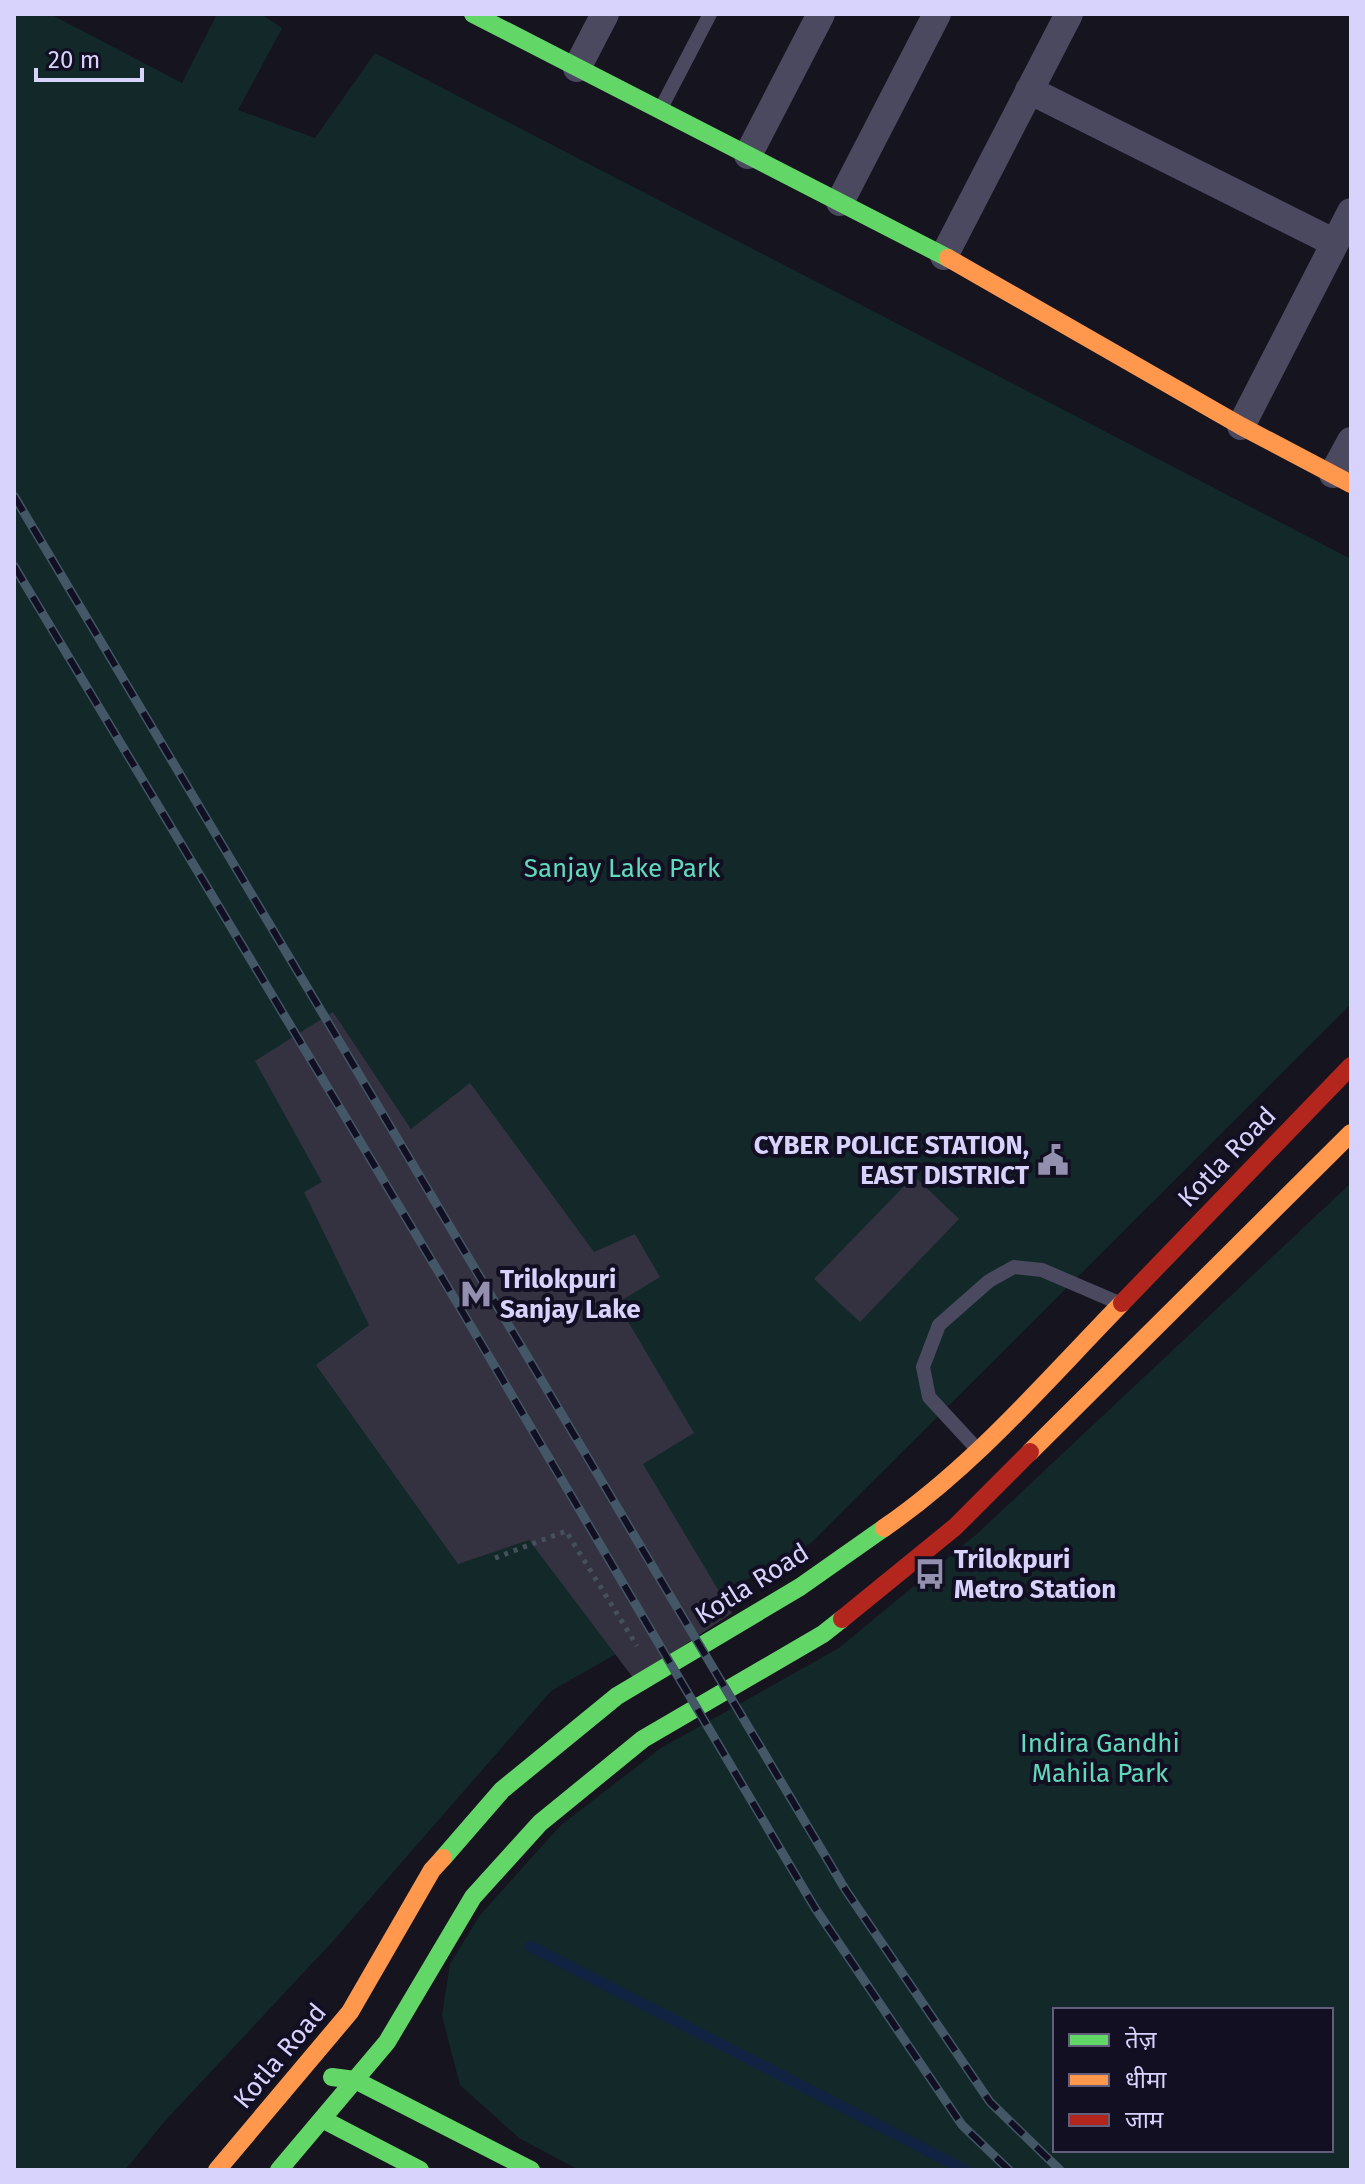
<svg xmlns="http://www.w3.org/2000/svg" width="1365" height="2184" viewBox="0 0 1365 2184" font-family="'Fira Sans','Noto Sans Devanagari',sans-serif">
  <rect width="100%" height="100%" fill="#16141e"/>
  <path fill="#132929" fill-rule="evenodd" d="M14,14H50L182,83L217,14H261L282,28L238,110L315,138L375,53L1351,559V1004L811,1543L551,1691L333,1941L164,2122L125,2170H14Z
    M1351,1183V2170H579L519,2138L460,2085L442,2016L450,1964L480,1915L560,1826L661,1748L839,1648L978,1533ZM1055,2010H1331V2150H1055Z"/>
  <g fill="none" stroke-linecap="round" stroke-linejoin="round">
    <path stroke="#112342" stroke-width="11" d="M530,1946L965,2170"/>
  </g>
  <path fill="#343240" d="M333,1012L411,1129L470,1083L594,1252L635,1234L660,1277L617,1303L694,1433L643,1464L732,1613L634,1679L529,1540L458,1564L316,1365L369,1325L304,1192L322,1182L255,1061Z
    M914,1176L959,1219L860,1322L814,1279Z"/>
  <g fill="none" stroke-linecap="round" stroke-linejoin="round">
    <path stroke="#44505c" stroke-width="5" stroke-dasharray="4 6" stroke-linecap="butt" d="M495,1558L566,1531L637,1646"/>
    <path stroke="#4a495f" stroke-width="14" d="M660,110L710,14
      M978,1450L929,1397L923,1367L939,1325L989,1281L1014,1267L1042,1270L1119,1303"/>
    <path stroke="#4a495f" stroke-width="28" d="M577,68L605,14
      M1029,90L1335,243
      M748,155L821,14
      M840,202L937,14
      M944,256L1069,14
      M1241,426L1351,212
      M1333,474L1351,441"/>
    <path stroke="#63d668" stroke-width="18" d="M473,14L948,258
      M443,1858L502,1790L617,1696L800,1587L884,1528
      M332,2077L355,2080L531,2170
      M322,2119L420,2170
      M279,2170L387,2042L473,1897L540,1823L643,1739L823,1634L842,1619"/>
    <path stroke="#ff974d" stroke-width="18" d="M948,258L1241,426L1351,484
      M1030,1452L1351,1133
      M884,1528C974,1466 1046,1381 1122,1303
      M217,2170L350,2012L432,1870L443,1858"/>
    <path stroke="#b3261e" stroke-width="18" d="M1122,1303L1351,1066
      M842,1619L955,1527L1030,1452"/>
    <defs>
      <path id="rail" d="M14,496L845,1889L990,2102L1060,2170
        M14,566L462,1311L815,1908L962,2125L1009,2170"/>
    </defs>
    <use href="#rail" stroke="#435767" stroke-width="9"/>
    <use href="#rail" stroke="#120f23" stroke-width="6" stroke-dasharray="18" stroke-linecap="butt"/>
  </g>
  <defs>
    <symbol id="civic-bare" viewBox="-9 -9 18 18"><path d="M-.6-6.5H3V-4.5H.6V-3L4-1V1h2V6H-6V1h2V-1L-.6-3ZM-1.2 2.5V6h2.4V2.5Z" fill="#9390af" stroke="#120f23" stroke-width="2.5" paint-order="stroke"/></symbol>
    <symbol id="metro-bare" viewBox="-9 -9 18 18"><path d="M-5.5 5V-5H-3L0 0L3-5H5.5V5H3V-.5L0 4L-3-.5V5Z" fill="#9390af" stroke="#120f23" stroke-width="2.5" paint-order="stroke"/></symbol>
    <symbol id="bus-bare" viewBox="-9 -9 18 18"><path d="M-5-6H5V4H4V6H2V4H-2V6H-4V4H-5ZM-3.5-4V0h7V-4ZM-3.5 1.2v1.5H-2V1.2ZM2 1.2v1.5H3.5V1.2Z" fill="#9390af" stroke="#120f23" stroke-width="2.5" paint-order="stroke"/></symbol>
  </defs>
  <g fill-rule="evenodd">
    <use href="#civic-bare" x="1031" y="1138" width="44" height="44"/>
    <use href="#metro-bare" x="454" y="1272" width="44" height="44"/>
    <use href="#bus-bare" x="908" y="1552" width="44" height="44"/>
  </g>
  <g text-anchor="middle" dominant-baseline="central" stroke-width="8" stroke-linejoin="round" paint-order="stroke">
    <g font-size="26" fill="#61dabb" stroke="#120f23">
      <text x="622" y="868">Sanjay Lake Park</text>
      <text x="1100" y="1743">Indira Gandhi<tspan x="1100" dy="30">Mahila Park</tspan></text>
    </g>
    <g font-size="26" font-weight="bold" fill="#d7d3fd" stroke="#120f23" text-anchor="start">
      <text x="1029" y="1145" text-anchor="end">CYBER POLICE STATION,<tspan x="1029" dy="30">EAST DISTRICT</tspan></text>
      <text x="500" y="1279">Trilokpuri<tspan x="500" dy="30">Sanjay Lake</tspan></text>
      <text x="954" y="1559">Trilokpuri<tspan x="954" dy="30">Metro Station</tspan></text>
    </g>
    <g font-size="26" fill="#d7d3fd" stroke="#120f23">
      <text transform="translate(1227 1157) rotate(-46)">Kotla Road</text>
      <text transform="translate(752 1584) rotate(-32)">Kotla Road</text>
      <text transform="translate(280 2056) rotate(-50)">Kotla Road</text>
    </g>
  </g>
  <rect width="1365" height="2184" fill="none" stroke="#d7d3fd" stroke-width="32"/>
  <rect x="1053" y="2008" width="280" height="144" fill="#120f23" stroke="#615d7a" stroke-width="2"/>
  <rect x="1069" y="2034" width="40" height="12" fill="#63d668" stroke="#615d7a" stroke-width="2"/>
  <text x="1125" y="2048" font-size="24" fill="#d7d3fd">तेज़</text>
  <rect x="1069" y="2074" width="40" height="12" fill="#ff974d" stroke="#615d7a" stroke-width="2"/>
  <text x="1125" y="2088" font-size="24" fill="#d7d3fd">धीमा</text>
  <rect x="1069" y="2114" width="40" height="12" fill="#b3261e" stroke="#615d7a" stroke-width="2"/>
  <text x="1125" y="2128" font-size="24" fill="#d7d3fd">जाम</text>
  <path d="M36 68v12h106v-12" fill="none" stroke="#d7d3fd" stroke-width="4"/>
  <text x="48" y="68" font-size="24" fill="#d7d3fd" stroke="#120f23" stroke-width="6" paint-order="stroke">20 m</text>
</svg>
